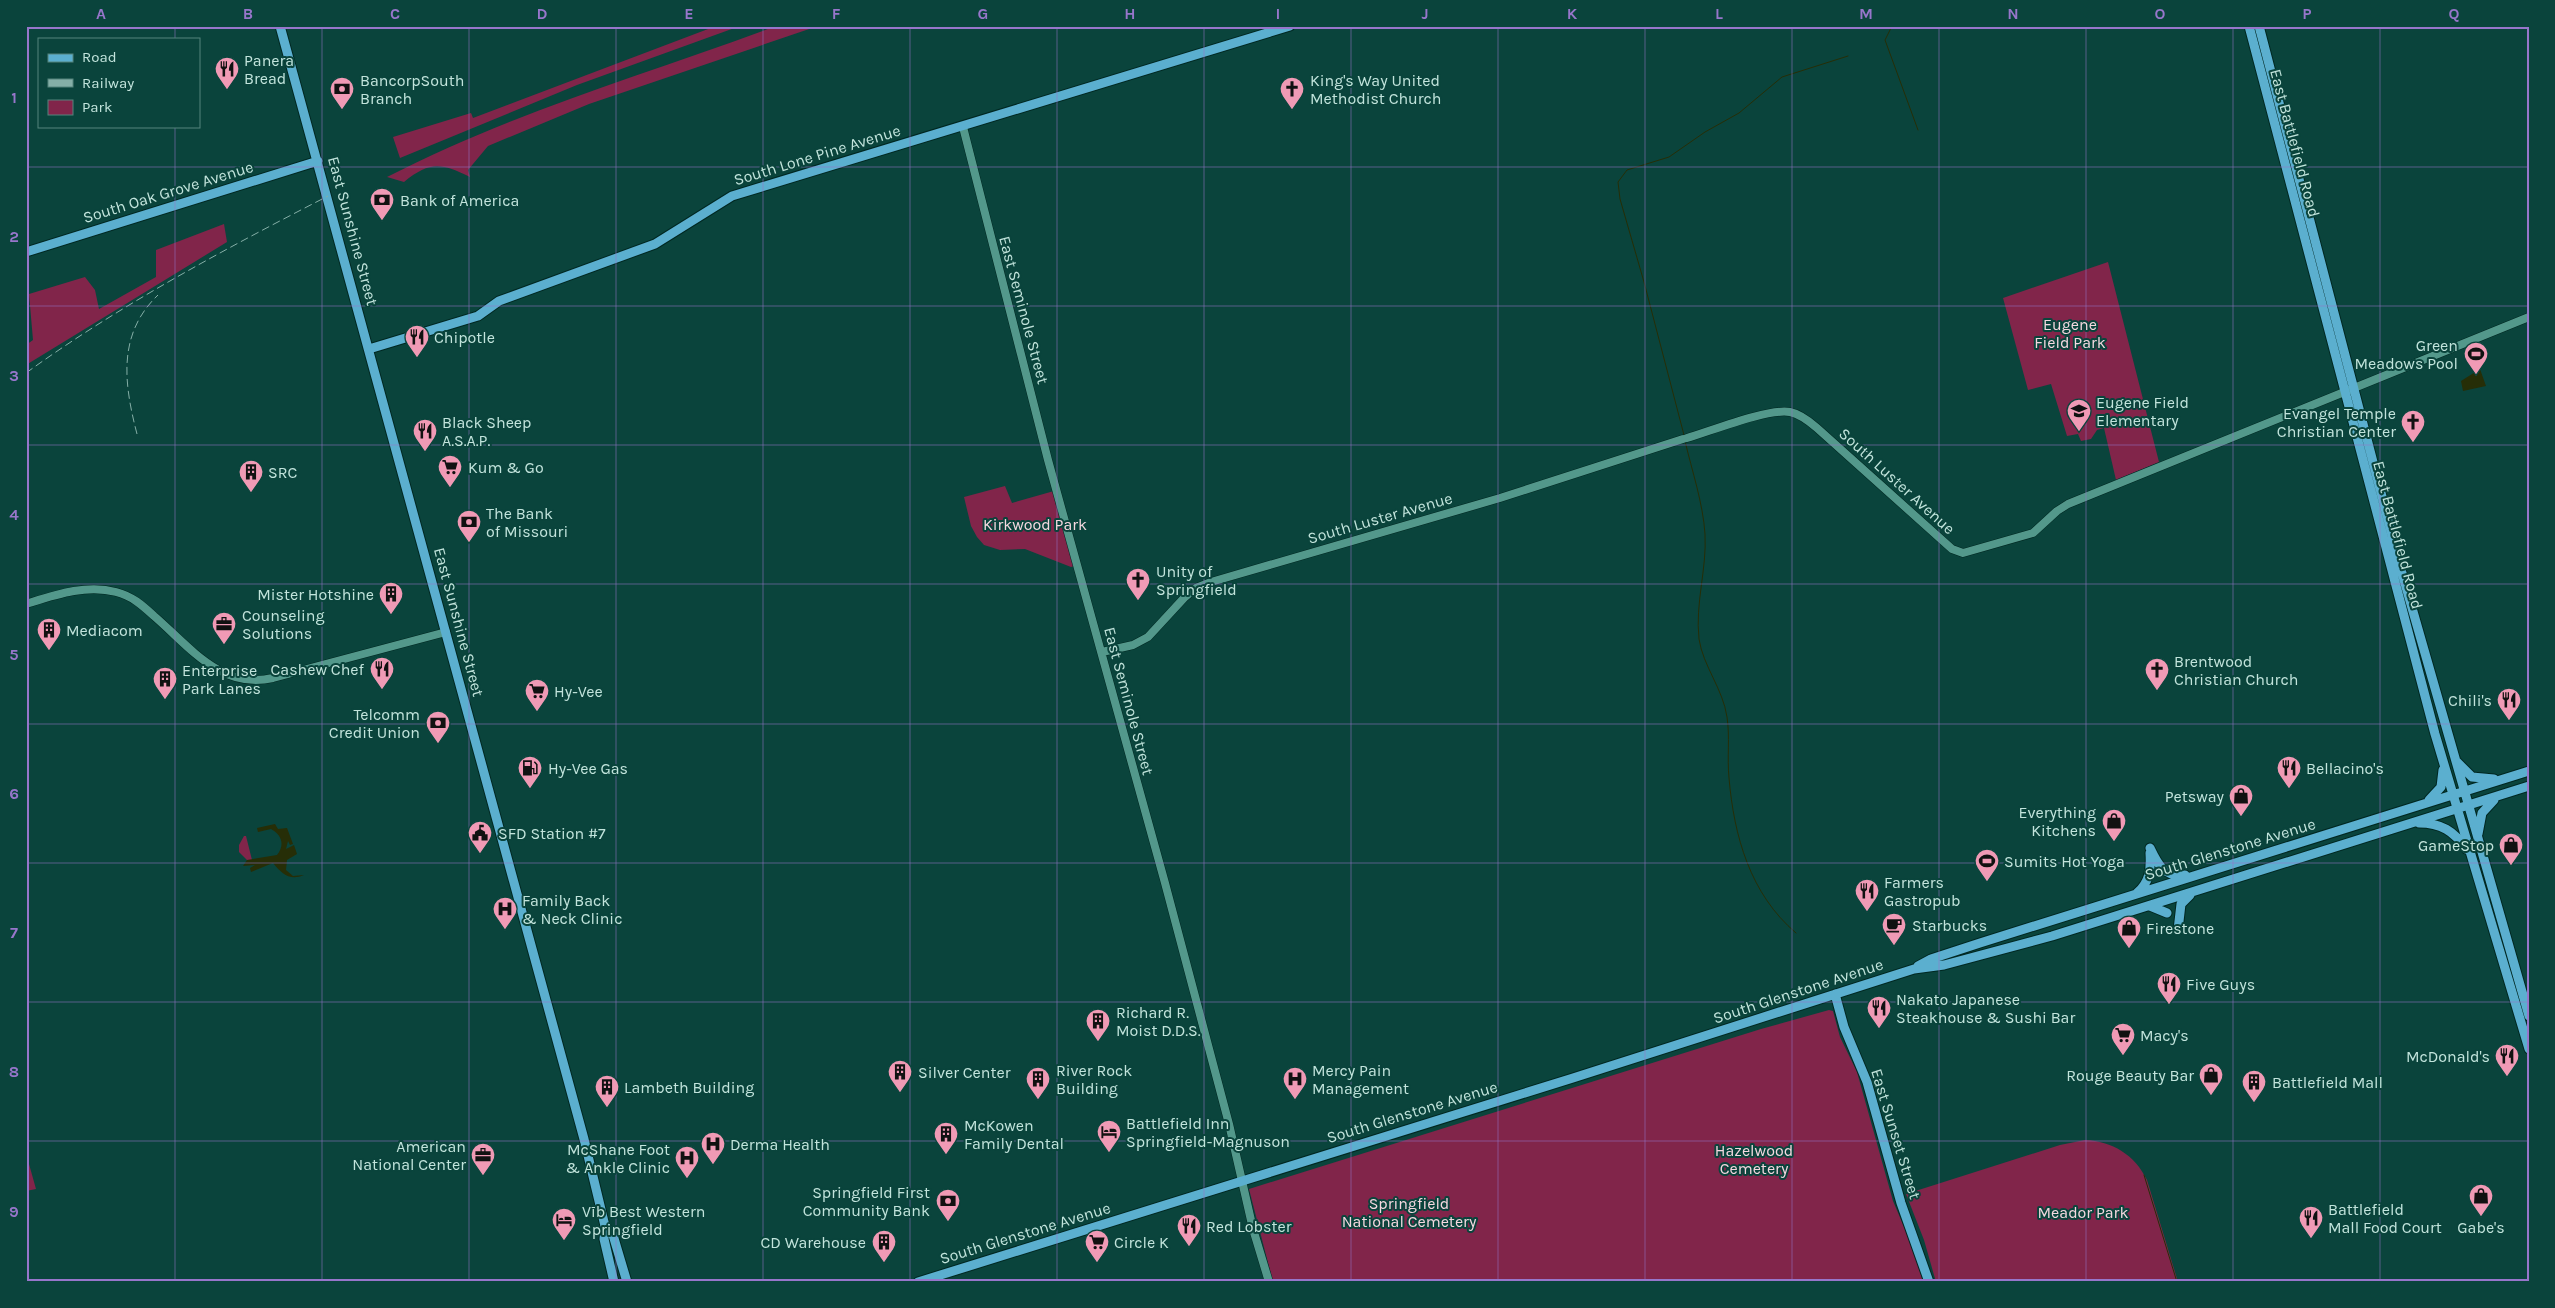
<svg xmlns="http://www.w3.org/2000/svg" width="2555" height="1308" viewBox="0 0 2555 1308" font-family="Karla,sans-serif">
  <rect width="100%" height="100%" fill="#0a443c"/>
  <path fill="#81254a" d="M716,26H740L577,85L400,158L393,137L471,113L473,118Z
    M776,26H818L589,104L488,146L468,170L470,177C441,163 430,161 404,182L387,177C513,112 644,75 776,26Z
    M224,224L227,242L26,365V345L33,340L29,294L85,277L95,290L99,309L156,277V250Z
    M2108,262L2159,462L2116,480L2104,428L2097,430L2091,439L2081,441L2078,434L2067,436L2051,384L2028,390L2003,298Z
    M1005,486L1012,503L1054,491L1074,566L1071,567L1025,549L1000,550L984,545L977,537L971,526L964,497Z
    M244,836H246L252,860H247L239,852V845Z
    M1829,1010L1833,1011L1840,1037L1857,1072L1893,1201L1913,1248L1923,1282H1273L1249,1189L1761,1029Z
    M2085,1140C2112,1141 2135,1155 2147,1180L2178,1282H1936L1924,1240L1906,1194L2060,1145Z
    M29,1164L36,1189L26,1191V1165Z"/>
  <path fill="#262e07" d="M2480,369L2486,386L2463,391L2461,381Z
    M275,824L278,829L287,828L293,844L290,845L288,841L286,849L294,845L297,854L287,860L286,870L293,876L304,875C290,881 282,874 273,863L251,872L250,868L255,865L243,866L247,860L277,855C285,845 282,835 271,829L258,832L257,828Z"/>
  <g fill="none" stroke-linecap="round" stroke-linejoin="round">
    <path stroke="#262e07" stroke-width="1" d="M1892,26L1885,40L1918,130
      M1684,435L1644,282L1620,199L1618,182L1627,170L1669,157L1705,132L1739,113L1782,77L1848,56
      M1685,441C1692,471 1703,503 1705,534C1707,569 1695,603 1699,639C1703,666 1723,689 1727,717C1730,737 1727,757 1729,778C1734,836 1750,894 1796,933
      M2144,1175L2177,1282"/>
    <defs>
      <path id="minor" d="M963,127L1048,460L1165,883L1229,1124L1253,1229L1269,1282
        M1687,438C1711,431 1768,408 1790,412C1800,414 1809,421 1817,428L1952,549L1963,553L2033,533L2057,511L2068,504L2529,317
        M26,604C55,595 86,584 116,592C132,596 142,605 154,616C190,647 221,690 273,678L446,632
        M1102,652L1133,645L1148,637L1184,598L1196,588L1211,582L1500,498L1683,439"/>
      <path id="major" d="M280,26L584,1139L605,1226L604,1239L614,1282
        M2249,26L2435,734L2529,1049
        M2259,26L2402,573L2529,1016
        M26,252L318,161
        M369,349L478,316L499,301L655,244L732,196L1290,26
        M2457,762L2472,777L2494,779
        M2429,800L2441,787L2443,770
        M2419,823C2441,823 2454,831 2466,849
        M2478,834L2482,813L2494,800
        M2150,848C2158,865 2164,877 2185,875
        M2137,893C2150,882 2151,869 2150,853
        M2150,906L2167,913
        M2178,930L2181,904L2190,895
        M1918,966L1931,959L1980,943L2529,771
        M1835,994L1844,1027L1867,1082L1901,1203L1929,1282
        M605,1226L613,1235L627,1282
        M918,1282L1573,1078L1914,969L1944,965L2052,936L2529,786"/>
    </defs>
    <use href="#minor" stroke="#012822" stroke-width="9"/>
    <use href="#major" stroke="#012822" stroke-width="11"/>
    <use href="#minor" stroke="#53988b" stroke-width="8"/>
    <use href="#major" stroke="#5bafcf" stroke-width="9"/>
    <path stroke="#85afa7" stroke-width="1" stroke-dasharray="8 4" stroke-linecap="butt" d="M26,373C120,305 225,249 328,196
      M137,434C124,384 117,334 158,295"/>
  </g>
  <path fill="none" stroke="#9776cb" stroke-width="1" stroke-opacity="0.55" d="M175,26V39M322,26V1282M469,26V1282M616,26V1282M763,26V1282M910,26V1282M1057,26V1282M1204,26V1282M1351,26V1282M1498,26V1282M1645,26V1282M1792,26V1282M1939,26V1282M2086,26V1282M2233,26V1282M2380,26V1282M175,126V1282M26,167H2529M26,306H2529M26,445H2529M26,584H2529M26,724H2529M26,863H2529M26,1002H2529M26,1141H2529"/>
  <defs>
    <symbol id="restaurant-pin" viewBox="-11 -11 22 30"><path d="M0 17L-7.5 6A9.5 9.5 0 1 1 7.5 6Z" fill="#f09ab5" stroke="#0a443c"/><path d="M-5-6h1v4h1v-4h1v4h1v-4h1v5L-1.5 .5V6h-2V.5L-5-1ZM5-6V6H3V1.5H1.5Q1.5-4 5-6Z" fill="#111"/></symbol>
    <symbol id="bank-pin" viewBox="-11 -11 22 30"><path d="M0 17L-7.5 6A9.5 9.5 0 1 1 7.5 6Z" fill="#f09ab5" stroke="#0a443c"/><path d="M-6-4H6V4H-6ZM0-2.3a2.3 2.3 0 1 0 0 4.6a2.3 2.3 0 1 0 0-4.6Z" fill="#111"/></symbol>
    <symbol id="church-pin" viewBox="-11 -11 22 30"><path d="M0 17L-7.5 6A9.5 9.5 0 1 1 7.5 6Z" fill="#f09ab5" stroke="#0a443c"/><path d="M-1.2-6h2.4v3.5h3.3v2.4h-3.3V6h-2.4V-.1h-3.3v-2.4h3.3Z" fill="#111"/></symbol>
    <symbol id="stadium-pin" viewBox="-11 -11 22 30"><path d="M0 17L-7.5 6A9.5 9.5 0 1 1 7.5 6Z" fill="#f09ab5" stroke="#0a443c"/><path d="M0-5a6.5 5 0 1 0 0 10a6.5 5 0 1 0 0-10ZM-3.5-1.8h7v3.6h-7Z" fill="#111"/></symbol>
    <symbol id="school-pin" viewBox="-11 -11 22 30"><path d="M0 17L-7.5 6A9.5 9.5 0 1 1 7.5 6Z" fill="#f09ab5" stroke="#0a443c"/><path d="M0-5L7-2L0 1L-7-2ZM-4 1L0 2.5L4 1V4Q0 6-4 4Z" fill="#111"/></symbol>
    <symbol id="supermarket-pin" viewBox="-11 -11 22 30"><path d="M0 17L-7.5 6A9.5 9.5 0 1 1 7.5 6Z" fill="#f09ab5" stroke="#0a443c"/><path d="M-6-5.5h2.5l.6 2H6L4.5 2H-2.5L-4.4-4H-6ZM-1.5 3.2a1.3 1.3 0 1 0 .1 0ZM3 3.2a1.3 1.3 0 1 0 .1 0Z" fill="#111"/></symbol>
    <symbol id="building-pin" viewBox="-11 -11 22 30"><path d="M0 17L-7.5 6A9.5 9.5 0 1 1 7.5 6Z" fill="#f09ab5" stroke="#0a443c"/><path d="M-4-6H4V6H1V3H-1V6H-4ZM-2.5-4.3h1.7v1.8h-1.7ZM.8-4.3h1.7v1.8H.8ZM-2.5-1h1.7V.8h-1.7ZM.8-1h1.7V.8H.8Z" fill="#111"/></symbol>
    <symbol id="office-pin" viewBox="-11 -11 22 30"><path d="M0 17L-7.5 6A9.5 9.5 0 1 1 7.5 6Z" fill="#f09ab5" stroke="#0a443c"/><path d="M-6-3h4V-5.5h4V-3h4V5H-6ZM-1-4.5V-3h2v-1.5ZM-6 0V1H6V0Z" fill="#111"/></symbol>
    <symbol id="fuel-pin" viewBox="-11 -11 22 30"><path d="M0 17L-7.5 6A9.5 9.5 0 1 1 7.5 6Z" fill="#f09ab5" stroke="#0a443c"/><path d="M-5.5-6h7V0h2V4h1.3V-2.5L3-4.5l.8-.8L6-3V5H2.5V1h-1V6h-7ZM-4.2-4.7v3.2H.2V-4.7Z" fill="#111"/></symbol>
    <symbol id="shop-pin" viewBox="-11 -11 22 30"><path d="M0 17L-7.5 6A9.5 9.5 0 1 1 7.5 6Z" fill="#f09ab5" stroke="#0a443c"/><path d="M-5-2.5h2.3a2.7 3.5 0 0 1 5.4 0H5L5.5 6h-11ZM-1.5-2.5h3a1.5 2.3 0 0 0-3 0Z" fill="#111"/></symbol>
    <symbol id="civic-pin" viewBox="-11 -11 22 30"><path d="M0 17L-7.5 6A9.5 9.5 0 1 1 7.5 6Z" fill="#f09ab5" stroke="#0a443c"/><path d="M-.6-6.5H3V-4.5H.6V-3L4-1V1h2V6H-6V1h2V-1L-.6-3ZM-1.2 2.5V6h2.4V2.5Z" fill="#111"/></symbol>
    <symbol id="hospital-pin" viewBox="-11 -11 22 30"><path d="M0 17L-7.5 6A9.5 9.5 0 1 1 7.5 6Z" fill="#f09ab5" stroke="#0a443c"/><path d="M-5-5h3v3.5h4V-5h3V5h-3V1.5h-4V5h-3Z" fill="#111"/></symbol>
    <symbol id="cafe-pin" viewBox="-11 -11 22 30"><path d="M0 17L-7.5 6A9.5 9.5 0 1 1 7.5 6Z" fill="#f09ab5" stroke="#0a443c"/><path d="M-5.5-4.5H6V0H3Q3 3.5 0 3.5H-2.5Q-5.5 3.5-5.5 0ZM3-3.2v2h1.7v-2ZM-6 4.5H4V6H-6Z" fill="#111"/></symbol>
    <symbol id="hotel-pin" viewBox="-11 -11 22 30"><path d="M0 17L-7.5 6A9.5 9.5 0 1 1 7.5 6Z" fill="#f09ab5" stroke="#0a443c"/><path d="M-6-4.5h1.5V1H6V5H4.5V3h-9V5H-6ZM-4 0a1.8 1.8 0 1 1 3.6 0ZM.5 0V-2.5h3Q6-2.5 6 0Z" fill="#111"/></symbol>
  </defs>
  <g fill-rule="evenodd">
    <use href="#restaurant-pin" x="213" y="55" width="28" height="38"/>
    <use href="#bank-pin" x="328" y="75" width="28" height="38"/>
    <use href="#church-pin" x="1278" y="75" width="28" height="38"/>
    <use href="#bank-pin" x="368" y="186" width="28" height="38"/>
    <use href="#restaurant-pin" x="403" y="323" width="28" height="38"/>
    <use href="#stadium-pin" x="2462" y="340" width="28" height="38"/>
    <use href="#school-pin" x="2065" y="397" width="28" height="38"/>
    <use href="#church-pin" x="2399" y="408" width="28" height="38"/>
    <use href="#restaurant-pin" x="411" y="417" width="28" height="38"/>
    <use href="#supermarket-pin" x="436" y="453" width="28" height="38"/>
    <use href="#building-pin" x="237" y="458" width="28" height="38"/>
    <use href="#bank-pin" x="455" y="508" width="28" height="38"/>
    <use href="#church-pin" x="1124" y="566" width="28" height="38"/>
    <use href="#building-pin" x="377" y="580" width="28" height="38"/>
    <use href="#office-pin" x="210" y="610" width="28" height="38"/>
    <use href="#building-pin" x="35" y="616" width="28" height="38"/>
    <use href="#restaurant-pin" x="368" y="655" width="28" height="38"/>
    <use href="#church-pin" x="2143" y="656" width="28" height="38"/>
    <use href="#building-pin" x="151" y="665" width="28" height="38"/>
    <use href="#supermarket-pin" x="523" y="677" width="28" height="38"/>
    <use href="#restaurant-pin" x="2495" y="686" width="28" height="38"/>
    <use href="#bank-pin" x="424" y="709" width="28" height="38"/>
    <use href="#fuel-pin" x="516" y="754" width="28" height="38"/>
    <use href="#restaurant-pin" x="2275" y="754" width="28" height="38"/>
    <use href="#shop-pin" x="2227" y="782" width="28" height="38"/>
    <use href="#shop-pin" x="2100" y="807" width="28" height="38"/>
    <use href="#civic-pin" x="466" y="819" width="28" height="38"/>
    <use href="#shop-pin" x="2497" y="831" width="28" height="38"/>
    <use href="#stadium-pin" x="1973" y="847" width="28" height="38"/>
    <use href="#restaurant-pin" x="1853" y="877" width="28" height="38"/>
    <use href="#hospital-pin" x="491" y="895" width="28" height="38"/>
    <use href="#cafe-pin" x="1880" y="911" width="28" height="38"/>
    <use href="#shop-pin" x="2115" y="914" width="28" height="38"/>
    <use href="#restaurant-pin" x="2155" y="970" width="28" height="38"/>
    <use href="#restaurant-pin" x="1865" y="994" width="28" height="38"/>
    <use href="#building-pin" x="1084" y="1007" width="28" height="38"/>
    <use href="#supermarket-pin" x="2109" y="1021" width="28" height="38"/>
    <use href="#restaurant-pin" x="2493" y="1042" width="28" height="38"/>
    <use href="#building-pin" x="886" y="1058" width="28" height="38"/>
    <use href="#shop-pin" x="2197" y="1061" width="28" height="38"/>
    <use href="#building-pin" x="1024" y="1065" width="28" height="38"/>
    <use href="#hospital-pin" x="1281" y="1065" width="28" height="38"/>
    <use href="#building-pin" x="2240" y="1068" width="28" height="38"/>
    <use href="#building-pin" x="593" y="1073" width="28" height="38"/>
    <use href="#hotel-pin" x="1095" y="1118" width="28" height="38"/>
    <use href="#building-pin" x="932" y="1120" width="28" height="38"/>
    <use href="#hospital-pin" x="699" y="1130" width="28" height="38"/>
    <use href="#office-pin" x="469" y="1141" width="28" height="38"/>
    <use href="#hospital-pin" x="673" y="1144" width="28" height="38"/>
    <use href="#shop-pin" x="2467" y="1182" width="28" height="38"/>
    <use href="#bank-pin" x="934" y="1187" width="28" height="38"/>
    <use href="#restaurant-pin" x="2297" y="1204" width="28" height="38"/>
    <use href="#hotel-pin" x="550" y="1206" width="28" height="38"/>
    <use href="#restaurant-pin" x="1175" y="1212" width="28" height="38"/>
    <use href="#building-pin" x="870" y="1228" width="28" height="38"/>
    <use href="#supermarket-pin" x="1083" y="1228" width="28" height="38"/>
  </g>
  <g text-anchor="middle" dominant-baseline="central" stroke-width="4" stroke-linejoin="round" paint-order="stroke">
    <g font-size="16" fill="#c2e4dc" stroke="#0a443c" text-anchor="start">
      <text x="244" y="60">Panera<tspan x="244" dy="18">Bread</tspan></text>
      <text x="360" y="80">BancorpSouth<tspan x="360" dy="18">Branch</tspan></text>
      <text x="1310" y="80">King's Way United<tspan x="1310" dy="18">Methodist Church</tspan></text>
      <text x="400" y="200">Bank of America</text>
      <text x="434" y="337">Chipotle</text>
      <text x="2458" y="345" text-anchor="end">Green<tspan x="2458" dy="18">Meadows Pool</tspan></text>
      <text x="2096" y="402">Eugene Field<tspan x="2096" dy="18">Elementary</tspan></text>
      <text x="2396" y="413" text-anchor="end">Evangel Temple<tspan x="2396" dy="18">Christian Center</tspan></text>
      <text x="442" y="422">Black Sheep<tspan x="442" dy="18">A.S.A.P.</tspan></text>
      <text x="468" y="467">Kum &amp; Go</text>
      <text x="268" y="472">SRC</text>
      <text x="486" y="513">The Bank<tspan x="486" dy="18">of Missouri</tspan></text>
      <text x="1156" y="571">Unity of<tspan x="1156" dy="18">Springfield</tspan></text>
      <text x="374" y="594" text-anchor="end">Mister Hotshine</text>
      <text x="242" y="615">Counseling<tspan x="242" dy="18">Solutions</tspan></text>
      <text x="66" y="630">Mediacom</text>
      <text x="2174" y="661">Brentwood<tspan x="2174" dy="18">Christian Church</tspan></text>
      <text x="364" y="669" text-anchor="end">Cashew Chef</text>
      <text x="182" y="670">Enterprise<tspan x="182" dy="18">Park Lanes</tspan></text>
      <text x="554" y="691">Hy-Vee</text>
      <text x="2492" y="700" text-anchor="end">Chili's</text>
      <text x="420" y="714" text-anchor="end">Telcomm<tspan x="420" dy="18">Credit Union</tspan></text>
      <text x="548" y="768">Hy-Vee Gas</text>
      <text x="2306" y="768">Bellacino's</text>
      <text x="2224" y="796" text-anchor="end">Petsway</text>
      <text x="2096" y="812" text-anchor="end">Everything<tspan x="2096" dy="18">Kitchens</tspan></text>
      <text x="498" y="833">SFD Station #7</text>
      <text x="2494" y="845" text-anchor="end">GameStop</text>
      <text x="2004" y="861">Sumits Hot Yoga</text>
      <text x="1884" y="882">Farmers<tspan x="1884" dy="18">Gastropub</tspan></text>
      <text x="522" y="900">Family Back<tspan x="522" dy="18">&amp; Neck Clinic</tspan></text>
      <text x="1912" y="925">Starbucks</text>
      <text x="2146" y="928">Firestone</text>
      <text x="2186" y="984">Five Guys</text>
      <text x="1896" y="999">Nakato Japanese<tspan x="1896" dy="18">Steakhouse &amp; Sushi Bar</tspan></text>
      <text x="1116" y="1012">Richard R.<tspan x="1116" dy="18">Moist D.D.S.</tspan></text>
      <text x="2140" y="1035">Macy's</text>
      <text x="2490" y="1056" text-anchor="end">McDonald's</text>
      <text x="1056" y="1070">River Rock<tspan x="1056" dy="18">Building</tspan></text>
      <text x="1312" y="1070">Mercy Pain<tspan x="1312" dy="18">Management</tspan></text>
      <text x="918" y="1072">Silver Center</text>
      <text x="2194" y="1075" text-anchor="end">Rouge Beauty Bar</text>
      <text x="2272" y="1082">Battlefield Mall</text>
      <text x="624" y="1087">Lambeth Building</text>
      <text x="1126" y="1123">Battlefield Inn<tspan x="1126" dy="18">Springfield-Magnuson</tspan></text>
      <text x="964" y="1125">McKowen<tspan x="964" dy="18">Family Dental</tspan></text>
      <text x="730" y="1144">Derma Health</text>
      <text x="466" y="1146" text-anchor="end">American<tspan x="466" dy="18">National Center</tspan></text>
      <text x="670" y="1149" text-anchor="end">McShane Foot<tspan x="670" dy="18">&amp; Ankle Clinic</tspan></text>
      <text x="930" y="1192" text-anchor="end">Springfield First<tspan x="930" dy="18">Community Bank</tspan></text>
      <text x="2328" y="1209">Battlefield<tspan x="2328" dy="18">Mall Food Court</tspan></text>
      <text x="582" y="1211">Vīb Best Western<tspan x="582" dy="18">Springfield</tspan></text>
      <text x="1206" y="1226">Red Lobster</text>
      <text x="2481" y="1227" text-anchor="middle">Gabe's</text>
      <text x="866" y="1242" text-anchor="end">CD Warehouse</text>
      <text x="1114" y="1242">Circle K</text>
    </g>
    <g font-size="16" fill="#c2e4dc" stroke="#0a443c">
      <text transform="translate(2295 143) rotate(75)">East Battlefield Road</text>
      <text transform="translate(817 155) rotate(-17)">South Lone Pine Avenue</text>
      <text transform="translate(168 192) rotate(-17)">South Oak Grove Avenue</text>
      <text transform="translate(353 231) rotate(75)">East Sunshine Street</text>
      <text transform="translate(1024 310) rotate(75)">East Seminole Street</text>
      <text transform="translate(1897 481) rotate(42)">South Luster Avenue</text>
      <text transform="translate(1380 518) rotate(-16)">South Luster Avenue</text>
      <text transform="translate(2398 535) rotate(75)">East Battlefield Road</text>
      <text transform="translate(459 622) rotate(75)">East Sunshine Street</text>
      <text transform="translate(1129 701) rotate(75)">East Seminole Street</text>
      <text transform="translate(2230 849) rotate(-17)">South Glenstone Avenue</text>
      <text transform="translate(1798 991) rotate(-18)">South Glenstone Avenue</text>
      <text transform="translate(1412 1112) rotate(-17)">South Glenstone Avenue</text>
      <text transform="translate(1896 1134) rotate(73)">East Sunset Street</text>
      <text transform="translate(1025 1233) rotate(-17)">South Glenstone Avenue</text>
    </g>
    <g font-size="16" fill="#f6d8e0" stroke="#0a443c">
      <text x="2070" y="324">Eugene<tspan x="2070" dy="18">Field Park</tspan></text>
      <text x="1035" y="524">Kirkwood Park</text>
      <text x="1754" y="1150">Hazelwood<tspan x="1754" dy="18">Cemetery</tspan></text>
      <text x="1409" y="1203">Springfield<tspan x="1409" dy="18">National Cemetery</tspan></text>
      <text x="2083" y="1212">Meador Park</text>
    </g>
  </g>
  <rect width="2555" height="1308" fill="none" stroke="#0a443c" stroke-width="55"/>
  <rect x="38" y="38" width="162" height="90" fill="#0a443c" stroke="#54847c"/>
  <rect x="48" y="54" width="25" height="8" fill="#5bafcf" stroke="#54847c"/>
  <text x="82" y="62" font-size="15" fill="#c2e4dc">Road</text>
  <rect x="48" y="79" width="25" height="8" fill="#85afa7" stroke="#54847c"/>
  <text x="82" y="88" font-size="15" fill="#c2e4dc">Railway</text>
  <rect x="48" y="100" width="25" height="15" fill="#81254a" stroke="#54847c"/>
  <text x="82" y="112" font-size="15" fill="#c2e4dc">Park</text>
  <rect x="28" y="28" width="2500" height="1252" fill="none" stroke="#9776cb" stroke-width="2"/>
  <g font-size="16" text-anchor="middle" font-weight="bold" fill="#9776cb">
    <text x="101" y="19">A</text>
    <text x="248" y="19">B</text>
    <text x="395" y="19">C</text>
    <text x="542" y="19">D</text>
    <text x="689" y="19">E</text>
    <text x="836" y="19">F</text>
    <text x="983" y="19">G</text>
    <text x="1130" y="19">H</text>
    <text x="1278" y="19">I</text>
    <text x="1425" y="19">J</text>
    <text x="1572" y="19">K</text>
    <text x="1719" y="19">L</text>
    <text x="1866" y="19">M</text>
    <text x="2013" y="19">N</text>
    <text x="2160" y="19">O</text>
    <text x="2307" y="19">P</text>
    <text x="2454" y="19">Q</text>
    <text x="14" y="103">1</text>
    <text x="14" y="242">2</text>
    <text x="14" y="381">3</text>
    <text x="14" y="520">4</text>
    <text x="14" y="660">5</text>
    <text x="14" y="799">6</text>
    <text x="14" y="938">7</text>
    <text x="14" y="1077">8</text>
    <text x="14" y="1217">9</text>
  </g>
</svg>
